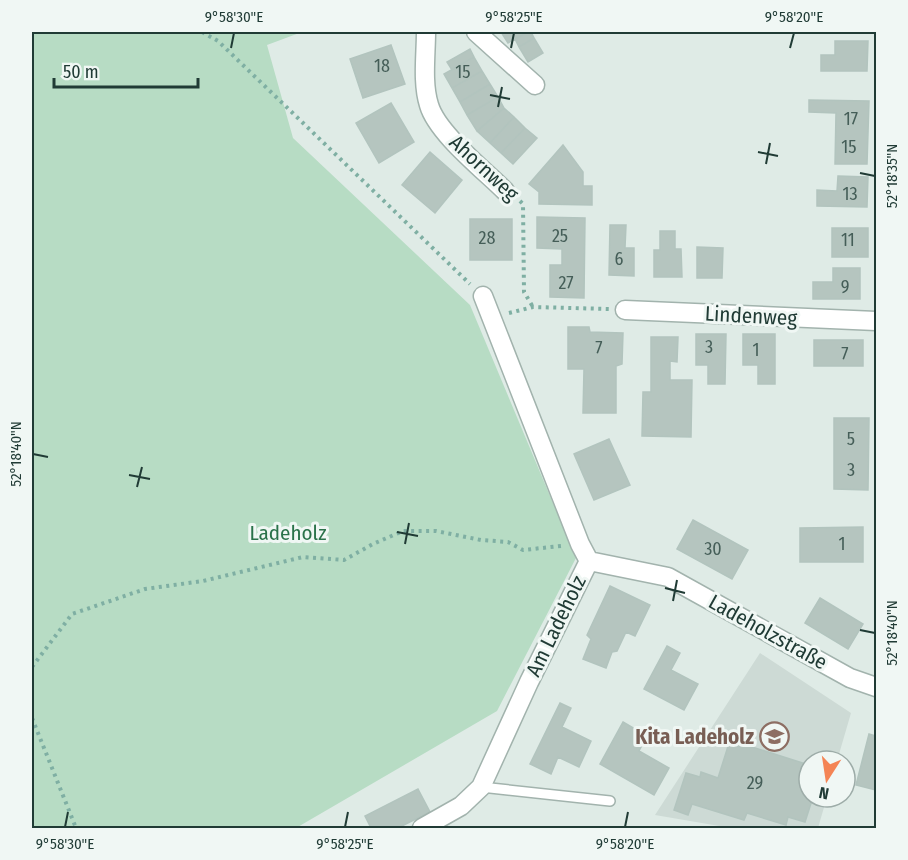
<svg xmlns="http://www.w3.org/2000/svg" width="908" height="860" viewBox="0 0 908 860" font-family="'Fira Sans Condensed',sans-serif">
  <rect width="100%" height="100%" fill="#dfebe6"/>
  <path fill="#cddad5" d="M760,653L851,713L837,761H809V797H827L818,828H731L655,815Z"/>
  <path fill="#b7dcc4" d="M32,32H302L267,45L293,138L470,305L576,558L497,711L296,828H32Z"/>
  <path fill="#b5c5bf" stroke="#b2c4be" stroke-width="1.5" d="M501,32H528L508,43Z
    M528,32H531L534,38L519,47L515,39Z
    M534,38L543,53L528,62L519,47Z
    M835,41H868L867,71H821V55H835Z
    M391,45L405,84L363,98L350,59Z
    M470,49L474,57L452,70L447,62Z
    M474,57L482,71L452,88L444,74Z
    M482,71L490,84L460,102L452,88Z
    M490,84L498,97L467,115L460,102Z
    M498,97L504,108L477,131L467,115Z
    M809,100L869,101L867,164H835L836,113L809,112Z
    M391,103L414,142L379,163L356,123Z
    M504,108L514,117L490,143L477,131Z
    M514,117L525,128L501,153L490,143Z
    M525,128L537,138L513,164L501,153Z
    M563,145L583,172V186H592V205L539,204V192L529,184Z
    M430,152L462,180L435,213L402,185Z
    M838,176L868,177L867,207L817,206V190L837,191Z
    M537,217L585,218L584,298L550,297V265H562V249L537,248Z
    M470,219H512V260H470Z
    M610,225H626L625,248H634V276L609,275Z
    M832,228H868V257H832Z
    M660,231H675V249H681L682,277H654V250H660Z
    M697,247L723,248L722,278H697Z
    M833,268H860V299H813V282H833Z
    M568,327H589L590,332L623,333L622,364L616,366V413H583L584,369H568Z
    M696,334H726L725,384H708V365H696Z
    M743,334H775V384H758V365H743Z
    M651,337H678L677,362L670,361V380H692L691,437L642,436L643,392H651Z
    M814,340H863V366H814Z
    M834,418H869L868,490L834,489Z
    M609,439L630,485L594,500L574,454Z
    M693,520L748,550L732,579L677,549Z
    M863,527V562H800V528Z
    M610,586L650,605L635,636L626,632L617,651L612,652L606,668L583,659L591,639L587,635Z
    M820,598L863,624L848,649L805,623Z
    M667,646L680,653L671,670L698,684L684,710L644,689Z
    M560,703L571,708L562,727L591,741L579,767L558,757L551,774L530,764Z
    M623,722L647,736L639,751L669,768L654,795L600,764Z
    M869,734L876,736V790L856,785Z
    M730,740L809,765V797H813L805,822L788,817L786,825L747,813L744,820L692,804L688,815L674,810L686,773L700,777L701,772L718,778Z
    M418,789L430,812L398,828H371L365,816Z"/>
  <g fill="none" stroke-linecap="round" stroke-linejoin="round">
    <defs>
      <path id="service" d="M481,787L610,801"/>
      <path id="minor" d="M426,32C426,55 422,83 429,105C437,133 484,170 505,191
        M476,32L535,85
        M625,310L876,321
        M589,561L668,577L850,678L876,687
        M422,828L461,806L481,787L529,682L589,561L580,544L483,296"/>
    </defs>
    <use href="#service" stroke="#a2b3ad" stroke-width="12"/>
    <use href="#minor" stroke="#a2b3ad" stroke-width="21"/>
    <path stroke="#7fafa3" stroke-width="4" stroke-dasharray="3 4.5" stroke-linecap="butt" d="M202,32L218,41L470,284
      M520,201L523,204L524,292L533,307
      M509,313L533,307L609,309
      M32,667L72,614L145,589L203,581L303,557L344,560L373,544L403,531H436L481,540L508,542L523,550L561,546
      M32,718L76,828"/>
    <use href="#service" stroke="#fff" stroke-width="9"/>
    <use href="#minor" stroke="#fff" stroke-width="18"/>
  </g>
  <path fill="none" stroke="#203b35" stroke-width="2" d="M231,48L234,33M511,48L514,33M790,48L794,33M490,95L510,99M498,107L502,87M758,152L778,156M766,164L770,143M860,173L875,176M33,454L48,457M129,475L150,479M137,487L142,467M397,532L418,536M405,544L409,523M665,588L685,593M673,601L677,580M860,630L875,633M65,827L68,812M345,827L348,812M625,827L628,812"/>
  <defs>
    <symbol id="school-ring" viewBox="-11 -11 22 22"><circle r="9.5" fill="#f0f7f4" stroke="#8d6e63" stroke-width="1.5"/><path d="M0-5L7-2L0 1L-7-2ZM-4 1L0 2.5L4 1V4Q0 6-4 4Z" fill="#8d6e63"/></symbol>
  </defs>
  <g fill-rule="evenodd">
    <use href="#school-ring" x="758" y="720" width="33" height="33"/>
  </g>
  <g text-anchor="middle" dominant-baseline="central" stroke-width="6" stroke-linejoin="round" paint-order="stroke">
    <g font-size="18" fill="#455e58">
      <text x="382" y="66">18</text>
      <text x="463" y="72">15</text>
      <text x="851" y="119">17</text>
      <text x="849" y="147">15</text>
      <text x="850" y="194">13</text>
      <text x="560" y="236">25</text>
      <text x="487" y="238">28</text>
      <text x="848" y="240">11</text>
      <text x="619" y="259">6</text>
      <text x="566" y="283">27</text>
      <text x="845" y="287">9</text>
      <text x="709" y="347">3</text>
      <text x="599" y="348">7</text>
      <text x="756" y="350">1</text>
      <text x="845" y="354">7</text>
      <text x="851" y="439">5</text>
      <text x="851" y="470">3</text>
      <text x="842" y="544">1</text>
      <text x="713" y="549">30</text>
      <text x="755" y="783">29</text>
    </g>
    <g font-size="21" fill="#203b35" stroke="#f0f7f4">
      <text transform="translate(484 168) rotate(43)">Ahornweg</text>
      <text transform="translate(751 316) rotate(3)">Lindenweg</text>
      <text transform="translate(556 626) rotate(-64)">Am Ladeholz</text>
      <text transform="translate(768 632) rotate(29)">Ladeholzstraße</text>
    </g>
    <g font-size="21" fill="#2a724a" stroke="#f0f7f4">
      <text x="288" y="533">Ladeholz</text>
    </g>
    <g font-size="21" font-weight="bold" fill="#785e54" stroke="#f0f7f4" text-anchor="end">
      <text x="754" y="737">Kita Ladeholz</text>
    </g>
  </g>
  <rect width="908" height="860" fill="none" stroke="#f0f7f4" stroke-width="66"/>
  <g transform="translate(827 779) rotate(192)"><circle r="28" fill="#f0f7f4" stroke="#9daca8" stroke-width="1.5"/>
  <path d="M0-4.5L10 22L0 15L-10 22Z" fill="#f48454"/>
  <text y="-9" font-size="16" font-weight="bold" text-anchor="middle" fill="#203b35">N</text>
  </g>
  <path d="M54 78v9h144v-9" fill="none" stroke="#203b35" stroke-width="3"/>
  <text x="63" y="78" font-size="18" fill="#203b35" stroke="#f0f7f4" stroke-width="4.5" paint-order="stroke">50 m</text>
  <rect x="33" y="33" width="842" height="794" fill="none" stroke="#203b35" stroke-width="2"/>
  <g font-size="15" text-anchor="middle" fill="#203b35">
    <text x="234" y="22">9°58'30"E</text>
    <text x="514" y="22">9°58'25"E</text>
    <text x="794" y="22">9°58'20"E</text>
    <text transform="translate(892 176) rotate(-90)" y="5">52°18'35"N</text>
    <text transform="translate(16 454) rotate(-90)" y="5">52°18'40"N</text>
    <text transform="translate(892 633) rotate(-90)" y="5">52°18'40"N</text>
    <text x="65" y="849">9°58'30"E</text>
    <text x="345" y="849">9°58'25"E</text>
    <text x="625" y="849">9°58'20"E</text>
  </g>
</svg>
